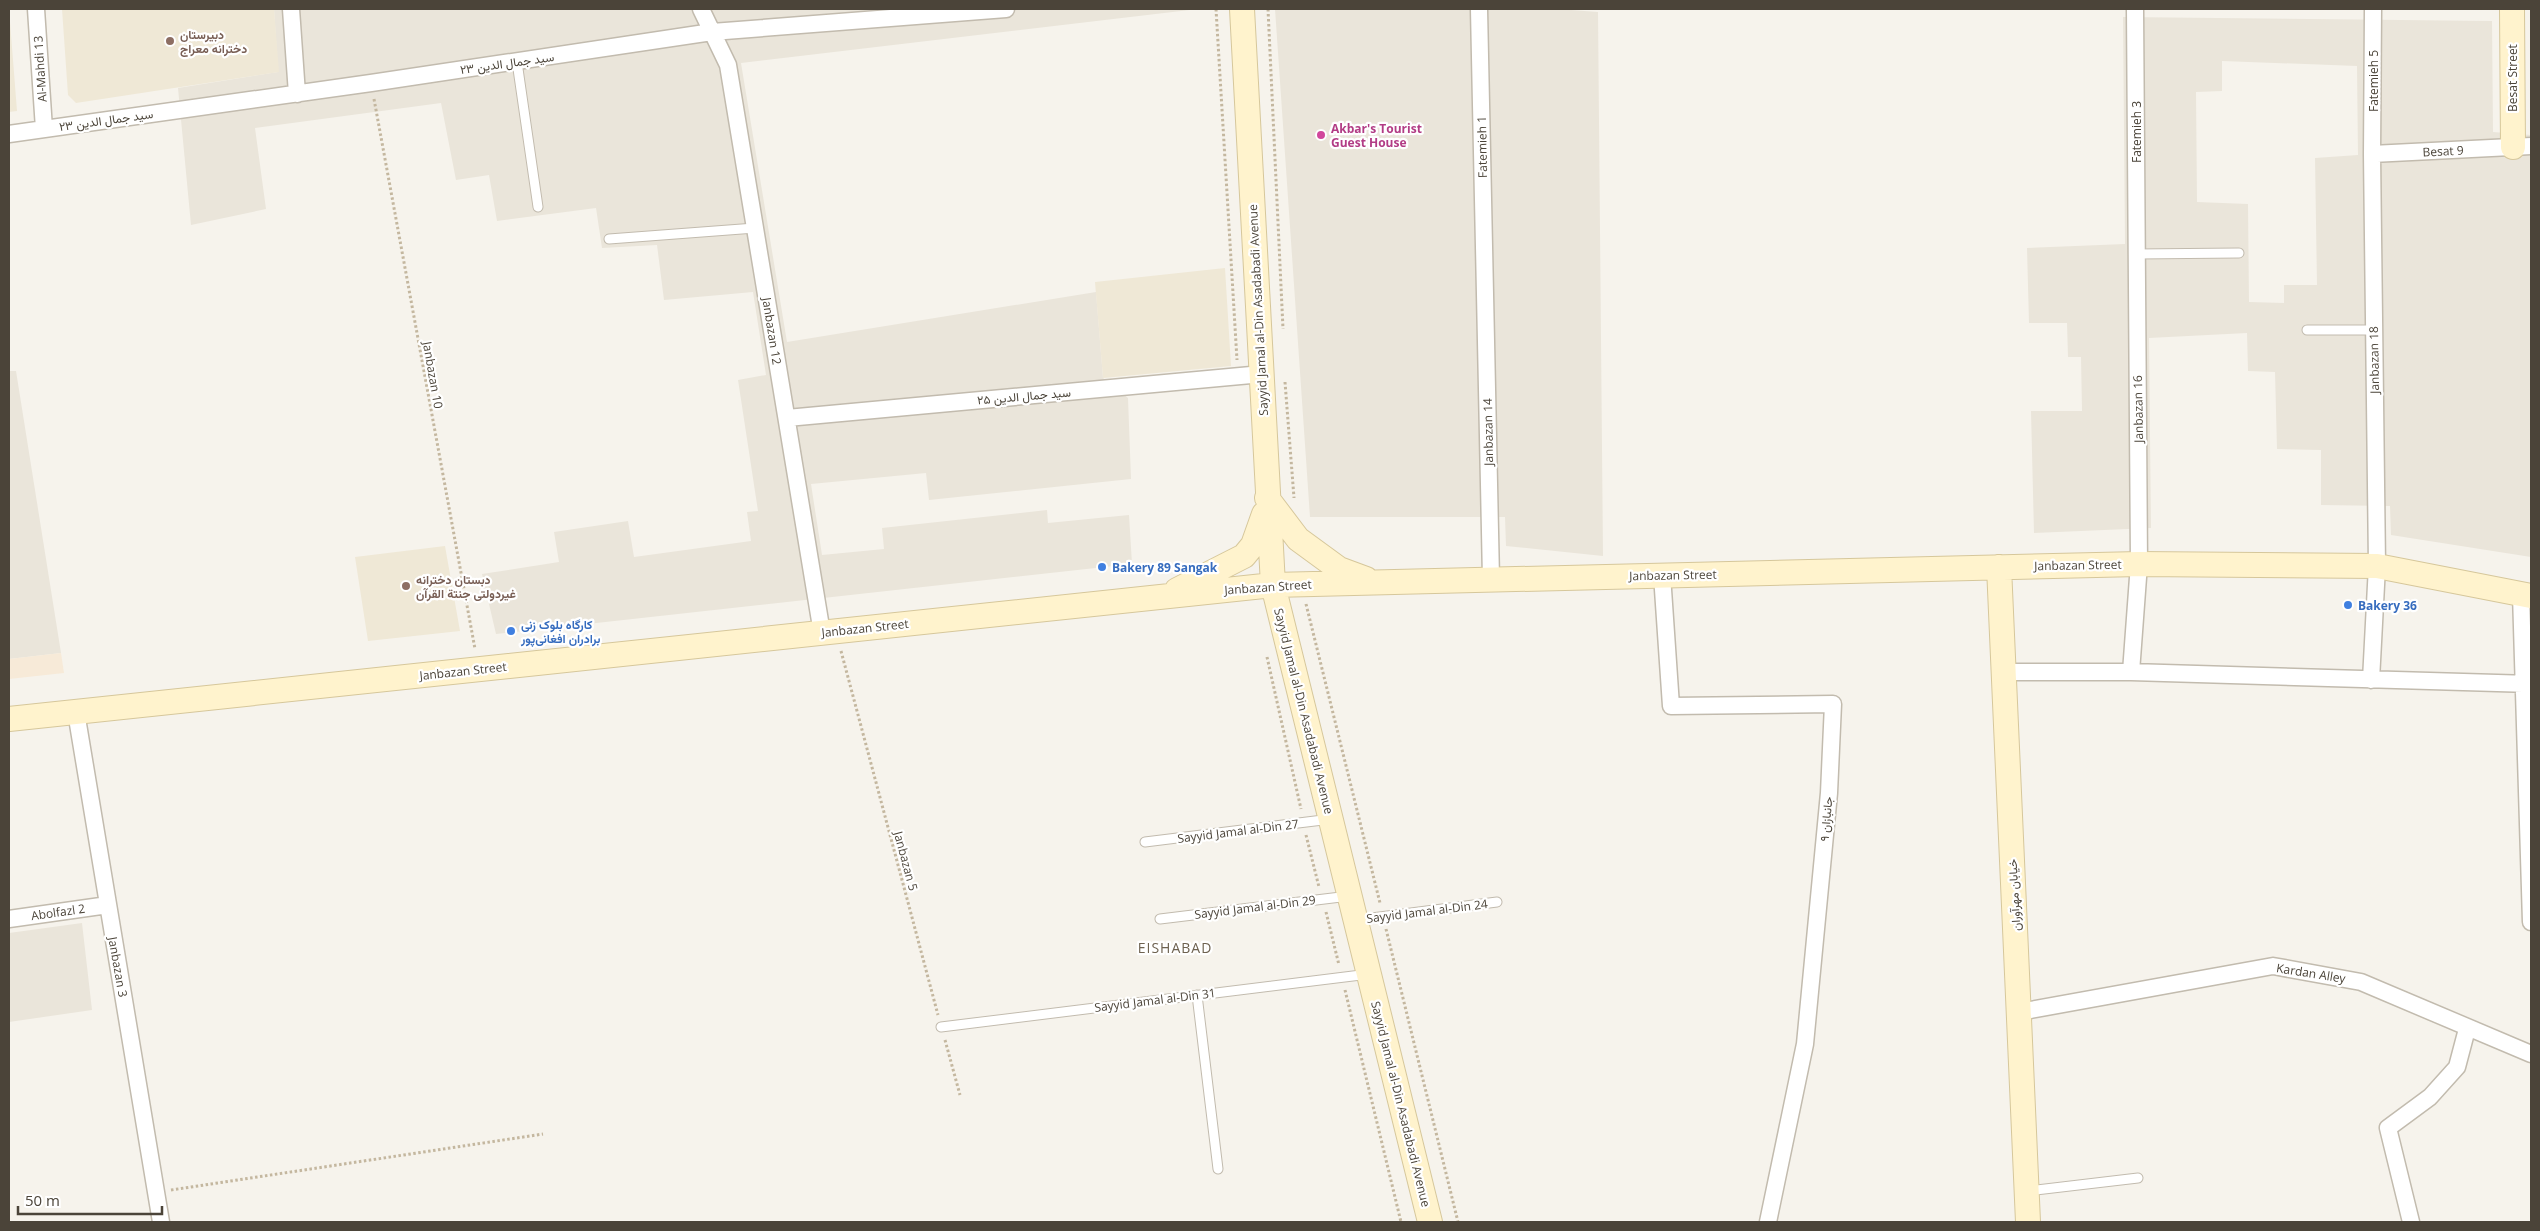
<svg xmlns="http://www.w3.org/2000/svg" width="2540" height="1231" viewBox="0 0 2540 1231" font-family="'Open Sans',Vazirmatn,sans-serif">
  <rect width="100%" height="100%" fill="#f6f3ec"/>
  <path fill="#eae5da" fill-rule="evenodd" d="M274,9H1198L741,63L787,342L1096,292L1103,378L1128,398L1131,479L929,500L926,473L811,484L822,555L884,549L882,528L1047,510L1048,523L1129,515L1132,564L496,634L482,574L559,562L554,532L628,521L634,557L751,541L747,512L758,511L738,380L766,375L753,292L664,300L657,245L602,248L596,208L497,221L489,175L456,180L441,103L255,128L266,209L191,225L178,88L278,72Z
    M1275,9H1558L1598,12L1603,556L1506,546L1505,517H1310Z
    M2123,17L2492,21L2493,132L2531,135V557L2391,535L2390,506L2321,505V450L2277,449L2275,372L2248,371L2247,333L2149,338L2151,528L2034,533L2031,411H2082L2081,357H2068L2067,323H2029L2027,248L2125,244ZM2222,61L2357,66L2358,155L2315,158L2317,285H2284V303L2249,302L2248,204L2197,202L2196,92L2222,91Z
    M9,371H16L61,653L9,659Z
    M82,923L92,1010L9,1022V933Z"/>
  <path fill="#f7ead8" d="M61,653L64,673L9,679V659Z"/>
  <path fill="#efe8d6" d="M9,9L17,111L9,112Z
    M62,9H274L279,72L76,103L68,95Z
    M1225,268L1231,366L1103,378L1095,282Z
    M445,546L460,631L368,641L355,557Z"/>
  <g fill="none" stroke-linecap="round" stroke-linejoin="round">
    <defs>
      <path id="lane" d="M517,62L538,207
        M609,239L755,228
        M2137,254L2239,253
        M2307,330H2374
        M1145,842L1331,819
        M1160,919L1349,896
        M1356,920L1497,902
        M1197,995L1218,1169
        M941,1027L1369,974
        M2027,1191L2138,1178"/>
      <path id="street" d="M36,9L44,129
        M291,9L297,94
        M701,9L728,65L822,633
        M1479,9L1491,579
        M9,134L371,83L712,32L1006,9
        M2372,154L2531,146
        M787,418L1262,374
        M1662,575L1671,706L1833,704L1829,793L1805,1044L1768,1222
        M2521,594L2531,922
        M2004,672H2131L2531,684
        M2131,672L2139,564L2135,9
        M2371,680L2377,566L2372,154L2373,9
        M76,712L161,1222
        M9,919L108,905
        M2019,1012L2273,966L2361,982L2531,1054
        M2411,1222L2388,1128L2430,1097L2457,1067L2467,1029"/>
      <path id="secondary" d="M1242,9L1273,585L1430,1222
        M2512,9L2513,147
        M1267,498L1298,539L1339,569L1366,579
        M1999,567L2028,1222
        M1177,590L1244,556L1253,545L1264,514
        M9,719L1273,585L2139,564L2377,566L2531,596"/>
    </defs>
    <use href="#lane" stroke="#c2bbae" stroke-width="11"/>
    <use href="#street" stroke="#c2bbae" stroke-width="19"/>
    <use href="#secondary" stroke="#d6c79b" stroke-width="26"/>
    <path stroke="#c4b79f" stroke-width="3" stroke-dasharray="2.5 2.5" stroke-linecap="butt" d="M1216,9L1237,360
      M1268,9L1283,329
      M374,99L475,649
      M1285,382L1294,498
      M1306,604L1380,903
      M841,651L938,1015
      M1267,657L1301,809
      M1306,835L1319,887
      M1326,912L1339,965
      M1386,929L1458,1222
      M1345,990L1401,1222
      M945,1040L960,1095
      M171,1190L543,1134"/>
    <use href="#lane" stroke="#fff" stroke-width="9"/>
    <use href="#street" stroke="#fff" stroke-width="16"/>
    <use href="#secondary" stroke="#fff3cd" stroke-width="24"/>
  </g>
  <g fill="#8d6e63" stroke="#fff" stroke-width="2">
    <circle cx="170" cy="41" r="5"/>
    <circle cx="406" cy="586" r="5"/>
  </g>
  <circle fill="#d1479c" stroke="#fff" stroke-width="2" cx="1321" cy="135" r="5"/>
  <g fill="#3f7fe0" stroke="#fff" stroke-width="2">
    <circle cx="1102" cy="567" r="5"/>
    <circle cx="2348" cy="605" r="5"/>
    <circle cx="511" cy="631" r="5"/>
  </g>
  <g text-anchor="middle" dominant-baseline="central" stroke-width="4.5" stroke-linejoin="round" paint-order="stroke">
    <g font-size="12" font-weight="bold" fill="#785e54" stroke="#fff" text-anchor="start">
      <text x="180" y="34">دبیرستان<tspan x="180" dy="14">دخترانه معراج</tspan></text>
      <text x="416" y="579">دبستان دخترانه<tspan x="416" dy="14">غیردولتی جنتة القرآن</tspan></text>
    </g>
    <g font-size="12" fill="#4b4439" stroke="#fff">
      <text transform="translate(507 63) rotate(-8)">سید جمال الدین ۲۳</text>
      <text transform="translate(40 69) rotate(-94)">Al-Mahdi 13</text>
      <text transform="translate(2512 78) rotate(-90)">Besat Street</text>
      <text transform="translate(2373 81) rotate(-90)">Fatemieh 5</text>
      <text transform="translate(106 120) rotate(-8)">سید جمال الدین ۲۳</text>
      <text transform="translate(2136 132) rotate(-90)">Fatemieh 3</text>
      <text transform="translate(1482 147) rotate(-91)">Fatemieh 1</text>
      <text transform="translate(2443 151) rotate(-3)">Besat 9</text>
      <text transform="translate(1258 310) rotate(-93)">Sayyid Jamal al-Din Asadabadi Avenue</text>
      <text transform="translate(772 331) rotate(81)">Janbazan 12</text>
      <text transform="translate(2374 360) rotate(-91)">Janbazan 18</text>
      <text transform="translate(433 375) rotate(80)">Janbazan 10</text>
      <text transform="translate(1024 396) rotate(-5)">سید جمال الدین ۲۵</text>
      <text transform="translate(2138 409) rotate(-91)">Janbazan 16</text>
      <text transform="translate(1488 432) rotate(-91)">Janbazan 14</text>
      <text transform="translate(2078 565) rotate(-1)">Janbazan Street</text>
      <text transform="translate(1673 575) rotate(-1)">Janbazan Street</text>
      <text transform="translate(1268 587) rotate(-4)">Janbazan Street</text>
      <text transform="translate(865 628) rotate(-6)">Janbazan Street</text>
      <text transform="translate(463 671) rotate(-6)">Janbazan Street</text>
      <text transform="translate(1304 711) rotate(76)">Sayyid Jamal al-Din Asadabadi Avenue</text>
      <text transform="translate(1826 819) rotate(-85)">جانبازان ۹</text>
      <text transform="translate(1238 831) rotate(-7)">Sayyid Jamal al-Din 27</text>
      <text transform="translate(906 861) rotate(75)">Janbazan 5</text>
      <text transform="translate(2014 895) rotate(-93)">خیابان مهرآوران</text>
      <text transform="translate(1255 907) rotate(-7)">Sayyid Jamal al-Din 29</text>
      <text transform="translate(1427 911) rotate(-7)">Sayyid Jamal al-Din 24</text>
      <text transform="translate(58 912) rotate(-8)">Abolfazl 2</text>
      <text transform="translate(118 967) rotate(80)">Janbazan 3</text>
      <text transform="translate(2311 973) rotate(9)">Kardan Alley</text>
      <text transform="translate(1155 1000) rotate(-7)">Sayyid Jamal al-Din 31</text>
      <text transform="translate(1401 1104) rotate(76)">Sayyid Jamal al-Din Asadabadi Avenue</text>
    </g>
    <g font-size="12" font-weight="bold" fill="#b23c85" stroke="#fff" text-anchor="start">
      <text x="1331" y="128">Akbar's Tourist<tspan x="1331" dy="14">Guest House</tspan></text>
    </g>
    <g font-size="12" font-weight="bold" fill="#366cbe" stroke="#fff" text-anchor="start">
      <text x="1112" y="567">Bakery 89 Sangak</text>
      <text x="2358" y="605">Bakery 36</text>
      <text x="521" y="624">کارگاه بلوک زنی<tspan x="521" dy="14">برادران افغانی‌پور</tspan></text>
    </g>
    <g font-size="14" letter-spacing="1" fill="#6e6250" stroke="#fff">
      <text x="1175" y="947">EISHABAD</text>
    </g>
  </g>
  <rect width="2540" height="1231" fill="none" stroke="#4b4439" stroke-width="20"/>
  <path d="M18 1206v8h144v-8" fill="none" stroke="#4b4439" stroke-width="2.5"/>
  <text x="25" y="1206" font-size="15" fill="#4b4439" stroke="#ffffff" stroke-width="4" paint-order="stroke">50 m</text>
</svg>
